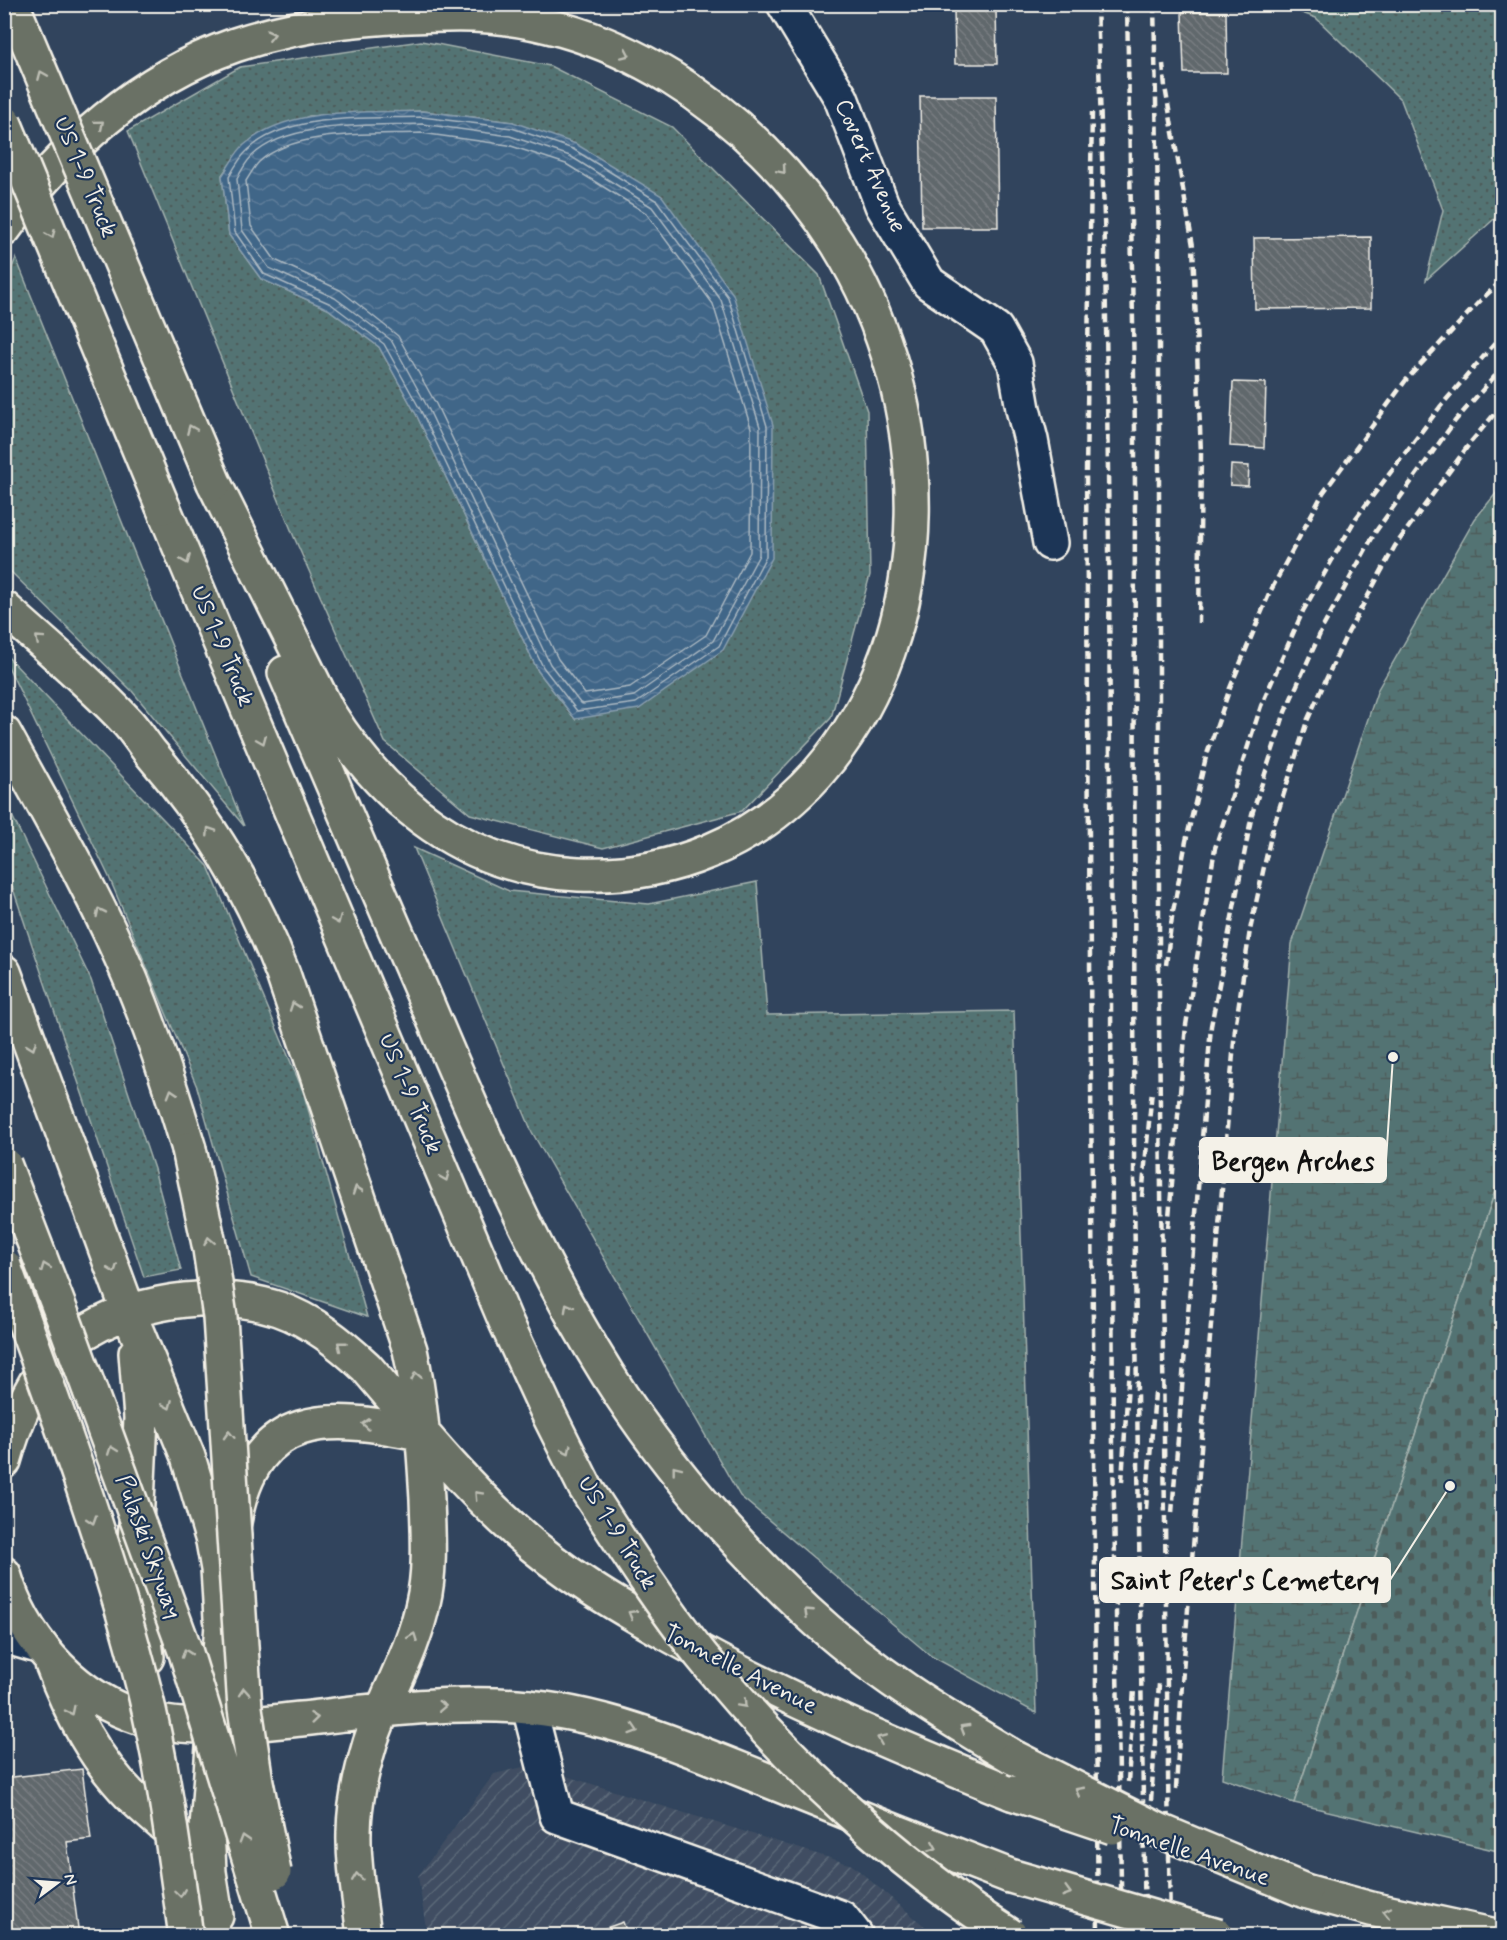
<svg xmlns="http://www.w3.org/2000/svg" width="1507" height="1940" viewBox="0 0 1507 1940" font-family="Mynerve,sans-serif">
  <defs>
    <pattern id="industrial-furrows" width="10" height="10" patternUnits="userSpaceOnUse" patternTransform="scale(1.5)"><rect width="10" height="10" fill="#3f4e62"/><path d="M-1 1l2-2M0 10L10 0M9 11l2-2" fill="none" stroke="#5b6878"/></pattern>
    <pattern id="grass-dots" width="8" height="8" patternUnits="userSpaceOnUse" patternTransform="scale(1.5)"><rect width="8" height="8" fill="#537373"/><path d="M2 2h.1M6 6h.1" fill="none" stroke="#4e5b5a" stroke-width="1.8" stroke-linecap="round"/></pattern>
    <pattern id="wetland-marsh" width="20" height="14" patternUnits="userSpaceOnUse" patternTransform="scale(1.5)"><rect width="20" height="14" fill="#537373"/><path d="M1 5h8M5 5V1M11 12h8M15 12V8" fill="none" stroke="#4e5b5a"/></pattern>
    <pattern id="cemetery-stones" width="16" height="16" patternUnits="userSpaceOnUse" patternTransform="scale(1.5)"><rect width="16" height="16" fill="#537373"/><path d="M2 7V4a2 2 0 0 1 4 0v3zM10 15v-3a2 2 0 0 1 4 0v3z" fill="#4e5b5a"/></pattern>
    <pattern id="water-waves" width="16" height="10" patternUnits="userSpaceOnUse" patternTransform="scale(1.5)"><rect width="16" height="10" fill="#416688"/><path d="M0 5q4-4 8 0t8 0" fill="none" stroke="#5d7c99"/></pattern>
    <pattern id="building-back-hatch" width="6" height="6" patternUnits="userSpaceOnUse" patternTransform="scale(1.5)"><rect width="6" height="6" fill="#61676c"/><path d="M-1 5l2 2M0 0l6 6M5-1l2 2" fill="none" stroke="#787d81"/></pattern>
  </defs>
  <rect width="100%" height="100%" fill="#31445d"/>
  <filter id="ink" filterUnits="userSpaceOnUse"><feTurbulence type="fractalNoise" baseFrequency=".0167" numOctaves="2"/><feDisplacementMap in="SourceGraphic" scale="12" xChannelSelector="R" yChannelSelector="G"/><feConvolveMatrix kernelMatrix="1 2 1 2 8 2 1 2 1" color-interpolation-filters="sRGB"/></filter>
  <g filter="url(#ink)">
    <path fill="url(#industrial-furrows)" d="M531,1765L852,1865L935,1935H427L418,1876L494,1774Z"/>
    <path fill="url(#grass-dots)" stroke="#a4b2ae" stroke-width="1.5" fill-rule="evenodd" d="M1280,5H1502V212L1426,280L1443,210L1401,100L1316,18Z
      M421,41L550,66L672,127L819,275L867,411L870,575L831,718L742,811L603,848L470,814L385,742L294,537L128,131L240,67ZM422,111L513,122L575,719L538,671L416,414L379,347L328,309L261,279L229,235L222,175L243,146L309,116Z
      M16,258L244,826L132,691L5,566L4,286Z
      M5,654L208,866L303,1091L367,1317L251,1277L197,1087L109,877L5,660Z
      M5,801L91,980L154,1169L181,1270L144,1277L5,865Z
      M414,848L509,891L649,904L757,882L767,1015L1014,1011L1036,1713L931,1656L740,1496L532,1132Z"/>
    <path fill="url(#wetland-marsh)" stroke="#a4b2ae" stroke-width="1.5" d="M1502,486V1170L1294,1803L1222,1778L1292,944L1378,689L1475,519Z"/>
    <path fill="url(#cemetery-stones)" stroke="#a4b2ae" stroke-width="1.5" d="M1502,1170V1852L1294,1803Z"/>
    <path fill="url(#water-waves)" stroke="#899eae" stroke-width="1.5" d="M422,111L513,122L576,144L662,196L733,294L773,425L772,558L723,650L639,709L575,719L538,671L416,414L379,347L328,309L261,279L229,235L222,176C229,166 235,153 244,145C289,105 366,113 422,111Z"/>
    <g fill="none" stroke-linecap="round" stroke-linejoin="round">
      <path stroke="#acb9c2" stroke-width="1.5" d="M422,117L512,128L573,149L657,201L728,297L767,426L766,556L719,646L636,703L577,711L543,667L421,411L384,344L331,304L264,274L235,232L229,177C234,168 240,157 248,150C288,112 370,119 422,117Z
        M422,124L510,136L570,156L652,207L721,300L760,427L759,555L713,641L634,696L583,704L580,703L550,664L428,408L391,340L335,298L269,268L242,230L237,179C241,171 246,162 252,156C289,120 373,126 422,124Z
        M421,133L508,145L566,164L646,213L713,304L751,428L750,552L706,635L630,687L585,694L558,659L436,404L398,336L340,290L275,260L251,226L246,181C250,175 254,167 259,162C295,129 374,135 421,133Z"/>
    </g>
    <path fill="url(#building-back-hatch)" stroke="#f4f1e8" stroke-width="1.5" d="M996,7L997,64H955L954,8Z
      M1182,12H1226L1227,73H1184Z
      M920,96H996L998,227H922Z
      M1371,237V308L1255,309L1254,238Z
      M1233,382L1266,383L1264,448L1230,446Z
      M1231,465L1249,466L1248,486L1230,485Z
      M82,1769L91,1839L67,1842L79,1936H4V1778Z
      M623,1922L628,1936H584Z"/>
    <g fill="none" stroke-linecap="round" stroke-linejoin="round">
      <defs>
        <path id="minor" d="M784,4L841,98L882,205L929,283L996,329L1015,363L1023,409L1031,440L1050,543
          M4,1636L41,1647
          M529,1707L557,1816L842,1918L856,1936"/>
        <path id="highway" d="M4,229C62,148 140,78 235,45C303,22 376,16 447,15C606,10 754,111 837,243C936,402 945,628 817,774C755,843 670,878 578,874C467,869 385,804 328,712L214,483
          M163,507L506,1322L548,1413L585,1487
          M4,608C46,646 90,682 128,723C136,732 143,743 150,752C207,818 252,892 283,974L410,1350C421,1400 424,1448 427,1499C428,1533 431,1569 423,1603C413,1652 386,1695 370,1743C362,1770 354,1803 354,1832C353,1866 360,1901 364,1936
          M285,673C330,780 377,887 423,994C478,1124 533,1255 608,1375C662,1461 732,1541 806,1611C869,1670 941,1714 1015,1758
          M4,733C48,814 96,895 131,980C154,1035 172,1092 189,1149
          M4,972L129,1313L188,1457L213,1541L218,1569L221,1618
          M136,1353L141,1418L135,1545L137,1577L147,1657
          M4,1461C14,1425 28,1387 53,1359C104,1302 210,1286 279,1309C313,1321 340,1343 366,1367C414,1423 461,1482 516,1531C562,1573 616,1605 670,1635C780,1697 895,1746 1012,1793
          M234,1522C255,1408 329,1414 423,1434
          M4,1574C22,1636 69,1691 130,1714C181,1734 248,1724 301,1719C372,1711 446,1701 517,1706C605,1712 687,1748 767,1780C848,1813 929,1845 1010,1876
          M52,1664C71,1714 95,1760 133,1798C150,1814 168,1829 186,1844
          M1305,1891L1371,1909L1496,1936
          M216,1916L209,1872L207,1828L224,1597"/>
      </defs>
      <use href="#minor" stroke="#f4f1e8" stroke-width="38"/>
      <use href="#highway" stroke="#f4f1e8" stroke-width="38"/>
      <use href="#minor" stroke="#1d3557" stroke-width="33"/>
      <use href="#highway" stroke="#6b7165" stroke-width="33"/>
      <path stroke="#f4f1e8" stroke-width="4.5" stroke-dasharray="9 4.5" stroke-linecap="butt" d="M1097,4L1105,247L1109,545L1113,1451L1122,1936
        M1127,4L1135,429L1134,1191L1145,1936
        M1154,4L1159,246V1024L1170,1936
        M1163,64L1165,87L1193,246L1201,454L1199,623
        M1092,112L1086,472L1098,1936
        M1166,965L1172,917L1186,841L1206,757L1230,688L1270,592L1323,493L1406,380L1479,302L1502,280
        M1142,1197L1152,1090
        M1168,1228L1186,1025L1215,848L1261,706L1303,611L1356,518L1440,407L1502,335
        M1122,1482L1129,1365
        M1146,1509L1155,1393
        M1172,1513L1211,1026L1252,814L1285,712L1323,627L1376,531L1455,421L1502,368
        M1128,1782L1134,1689
        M1176,1789L1182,1683L1235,1029L1250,930L1272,831L1307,721L1345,638L1395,546L1470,443L1502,405
        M1151,1801L1159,1684"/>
      <defs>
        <path id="highway-bridge" d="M12,4L214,483
          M4,122L163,507
          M189,1149L210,1249L220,1317L245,1708L256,1782L274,1872
          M4,1164L63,1317L186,1653L273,1936
          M4,1266C54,1404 108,1547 144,1689C164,1770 174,1853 186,1936
          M585,1487C622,1544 659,1602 701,1655C785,1760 898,1864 1011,1936
          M1015,1758L1158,1830L1305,1891
          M1012,1793L1113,1827
          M1010,1876L1218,1936"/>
      </defs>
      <use href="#highway-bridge" stroke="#f4f1e8" stroke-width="38" stroke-linecap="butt"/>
      <use href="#highway-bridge" stroke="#6b7165" stroke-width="33"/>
    </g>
    <defs><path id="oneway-chevron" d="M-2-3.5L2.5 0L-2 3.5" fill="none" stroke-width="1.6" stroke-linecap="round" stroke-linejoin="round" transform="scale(1.5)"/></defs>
    <g stroke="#bdbeb4">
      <use href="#oneway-chevron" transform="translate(271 35) rotate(-13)"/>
      <use href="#oneway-chevron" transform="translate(626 54) rotate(24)"/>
      <use href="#oneway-chevron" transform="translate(42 75) rotate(-113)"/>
      <use href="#oneway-chevron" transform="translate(100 124) rotate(-40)"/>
      <use href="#oneway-chevron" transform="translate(782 170) rotate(49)"/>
      <use href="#oneway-chevron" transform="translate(51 234) rotate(68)"/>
      <use href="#oneway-chevron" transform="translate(191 429) rotate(-113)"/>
      <use href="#oneway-chevron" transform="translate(186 560) rotate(67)"/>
      <use href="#oneway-chevron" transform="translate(39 639) rotate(-138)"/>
      <use href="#oneway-chevron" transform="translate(262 740) rotate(67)"/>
      <use href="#oneway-chevron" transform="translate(210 831) rotate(-123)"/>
      <use href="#oneway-chevron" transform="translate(100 912) rotate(-116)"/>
      <use href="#oneway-chevron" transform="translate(337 920) rotate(67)"/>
      <use href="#oneway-chevron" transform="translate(294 1006) rotate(-109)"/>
      <use href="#oneway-chevron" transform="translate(32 1046) rotate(70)"/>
      <use href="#oneway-chevron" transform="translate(172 1093) rotate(-107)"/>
      <use href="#oneway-chevron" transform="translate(445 1177) rotate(67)"/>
      <use href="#oneway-chevron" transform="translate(357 1190) rotate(-109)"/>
      <use href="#oneway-chevron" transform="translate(209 1241) rotate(-101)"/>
      <use href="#oneway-chevron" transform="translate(45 1267) rotate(-111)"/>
      <use href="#oneway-chevron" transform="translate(113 1269) rotate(70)"/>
      <use href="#oneway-chevron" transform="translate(568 1307) rotate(-119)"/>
      <use href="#oneway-chevron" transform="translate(341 1345) rotate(-141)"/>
      <use href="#oneway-chevron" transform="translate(416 1376) rotate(-101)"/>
      <use href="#oneway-chevron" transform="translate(168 1405) rotate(67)"/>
      <use href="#oneway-chevron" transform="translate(366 1424) rotate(-175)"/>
      <use href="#oneway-chevron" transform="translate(229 1435) rotate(-93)"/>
      <use href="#oneway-chevron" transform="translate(112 1450) rotate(-110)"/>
      <use href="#oneway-chevron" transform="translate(567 1450) rotate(63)"/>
      <use href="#oneway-chevron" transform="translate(676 1469) rotate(-128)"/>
      <use href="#oneway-chevron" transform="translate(478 1495) rotate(-133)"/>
      <use href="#oneway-chevron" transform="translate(92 1520) rotate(72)"/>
      <use href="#oneway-chevron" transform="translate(808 1612) rotate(-137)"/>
      <use href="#oneway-chevron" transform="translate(632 1614) rotate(-150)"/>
      <use href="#oneway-chevron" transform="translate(413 1637) rotate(-69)"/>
      <use href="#oneway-chevron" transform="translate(186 1653) rotate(-109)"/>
      <use href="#oneway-chevron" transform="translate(244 1692) rotate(-94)"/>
      <use href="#oneway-chevron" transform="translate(743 1704) rotate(47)"/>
      <use href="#oneway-chevron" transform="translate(442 1706) rotate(-3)"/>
      <use href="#oneway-chevron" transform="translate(71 1711) rotate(64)"/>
      <use href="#oneway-chevron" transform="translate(314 1718) rotate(-6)"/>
      <use href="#oneway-chevron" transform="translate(964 1728) rotate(-149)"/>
      <use href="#oneway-chevron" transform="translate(634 1730) rotate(18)"/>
      <use href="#oneway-chevron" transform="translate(881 1739) rotate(-157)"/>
      <use href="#oneway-chevron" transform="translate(1079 1791) rotate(-152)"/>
      <use href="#oneway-chevron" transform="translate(244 1839) rotate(-107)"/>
      <use href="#oneway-chevron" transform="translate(933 1847) rotate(22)"/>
      <use href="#oneway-chevron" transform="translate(357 1877) rotate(-97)"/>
      <use href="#oneway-chevron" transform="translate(1067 1892) rotate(16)"/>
      <use href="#oneway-chevron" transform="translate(180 1893) rotate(82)"/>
      <use href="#oneway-chevron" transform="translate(1387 1912) rotate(-168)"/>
    </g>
  </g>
  <g text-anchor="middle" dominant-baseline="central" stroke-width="4.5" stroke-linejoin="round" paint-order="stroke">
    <g font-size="24" fill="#f4f1e8" stroke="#1d3557">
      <text transform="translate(870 166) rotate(66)">Covert Avenue</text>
      <text transform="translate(85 177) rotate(67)">US 1-9 Truck</text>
      <text transform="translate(222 646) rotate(67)">US 1-9 Truck</text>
      <text transform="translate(410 1094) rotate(67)">US 1-9 Truck</text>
      <text transform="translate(617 1533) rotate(58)">US 1-9 Truck</text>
      <text transform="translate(148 1547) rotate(70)">Pulaski Skyway</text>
      <text transform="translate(740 1670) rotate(27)">Tonnelle Avenue</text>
      <text transform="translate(1189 1852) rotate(19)">Tonnelle Avenue</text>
    </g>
  </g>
  <path fill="none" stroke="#f4f1e8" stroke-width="2" d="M1393 1057L1386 1160M1450 1486L1390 1580"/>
  <g fill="#f4f1e8" stroke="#1d3557" stroke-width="2">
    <circle cx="1393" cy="1057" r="6"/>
    <circle cx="1450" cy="1486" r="6"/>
  </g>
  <g fill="#f4f1e8" stroke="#f4f1e8" stroke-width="2">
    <rect x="1200" y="1138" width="186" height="44" rx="6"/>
    <rect x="1100" y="1558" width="290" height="44" rx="6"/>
  </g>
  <g font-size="26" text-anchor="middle" font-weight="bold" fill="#111">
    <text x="1293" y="1170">Bergen Arches</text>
    <text x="1245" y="1589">Saint Peter's Cemetery</text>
  </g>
  <rect width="1507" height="1940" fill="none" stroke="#1d3557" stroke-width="24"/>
  <rect x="12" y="12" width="1483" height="1916" fill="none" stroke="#f4f1e8" stroke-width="2" filter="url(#ink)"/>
  <g transform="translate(57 1883) rotate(74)" stroke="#1d3557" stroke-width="4.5" paint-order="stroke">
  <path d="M0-4.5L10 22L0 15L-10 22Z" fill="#f4f1e8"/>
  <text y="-9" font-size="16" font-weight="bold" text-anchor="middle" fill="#f4f1e8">N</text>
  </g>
</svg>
